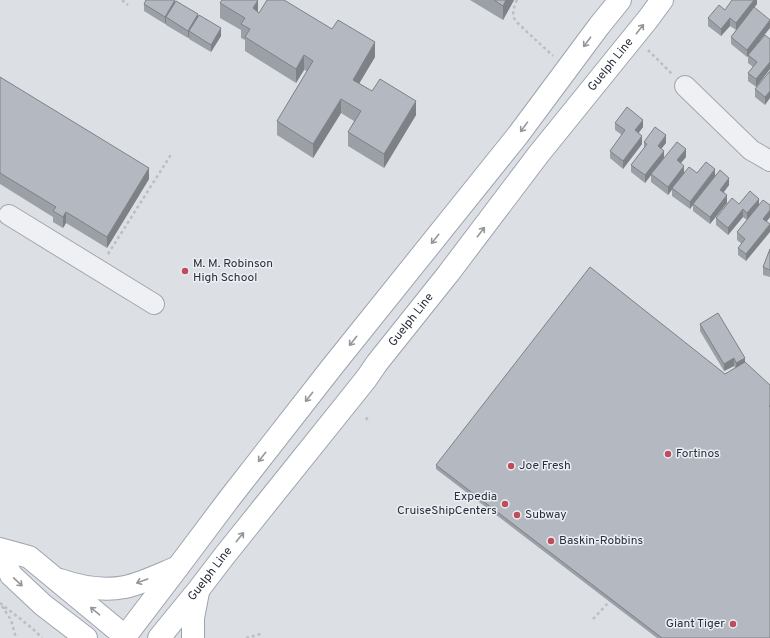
<svg xmlns="http://www.w3.org/2000/svg" width="770" height="638" viewBox="0 0 770 638" font-family="Overpass,sans-serif">
  <rect width="100%" height="100%" fill="#dce0e5"/>
  <g fill="none" stroke-linecap="round" stroke-linejoin="round">
    <defs>
      <path id="minor" d="M685,86L751,150L770,161
        M9,215L154,304"/>
      <g id="major">
        <path d="M0,549L29,557L127,638"/>
        <path d="M0,553L11,575L43,605L86,638"/>
        <path d="M60,580C80,587 104,591 125,587C143,583 161,574 178,567"/>
        <path d="M124,638L178,567L229,499L332,367L518,135L599,26L620,0"/>
        <path id="s1" d="M159,638L199,589L225,555L366,379L377,363L448,274L538,155L648,19L662,0"/>
        <path d="M193,638V618L198,592"/>
      </g>
    </defs>
    <use href="#minor" stroke="#a2a7ae" stroke-width="22"/>
    <use href="#major" stroke="#9da4af" stroke-width="24"/>
    <path stroke="#bbbec4" stroke-width="2.5" stroke-dasharray="3 3" stroke-linecap="butt" d="M122,0L128,5
      M517,0C514,6 512,13 514,18C516,22 520,25 523,28C533,38 543,46 553,56
      M648,50L673,75
      M108,254L172,153
      M366,420L369,415
      M0,603L32,628L42,638
      M2,606L11,620L16,638
      M593,619L611,600
      M246,638L261,634"/>
    <use href="#minor" stroke="#eef0f4" stroke-width="20"/>
    <use href="#major" stroke="#fff" stroke-width="22"/>
  </g>
  <path fill="#9b9fa6" d="M470,0H514L503,20Z
    M757,0V4L754,8L757,45L770,39V69L756,87L748,81V73L753,67L748,63V56L747,57L731,44V37L736,30L730,26L721,36L708,26V18L725,10Z
    M175,3L198,16L221,36L211,52L189,39V37L188,38L166,25V23L165,24L144,11V4Z
    M220,3L258,12L375,57L359,83L372,91L416,115L384,168L348,146V132L354,121L341,113L313,158L277,135V121L307,71L304,70L296,83L245,51V40L241,38V30L220,18Z
    M770,71L765,105L755,97V89Z
    M0,77L149,179L107,248L66,223L63,228L53,222V217L0,184Z
    M615,123L643,127L638,133L642,144L623,169L610,158V151L622,135L615,130Z
    M644,142L666,143L661,148L664,158L686,157L680,163L684,173H697L715,176L729,185L724,192L727,203L710,224L693,211V204L690,209L672,196V189L668,195L651,182V175L645,183L631,172V165L644,149Z
    M739,204H759L770,217L767,221L746,261L738,255V248L742,244L737,240V232L747,220L743,217L728,235L716,225V218Z
    M770,249V277L763,275V267Z
    M700,324L745,362L770,638H657L436,469V465L725,374L735,368L734,366L724,371L700,331Z"/>
  <path fill="#7e8287" d="M175,0V8L166,17V23L165,24V17Z
    M258,0V14L253,8Z
    M506,0H514L503,20V6Z
    M754,0H757V4L736,30V23Z
    M198,14V22L189,31V37L188,38V31Z
    M730,18V26L721,36V29Z
    M770,20V28L747,57V50Z
    M221,28V36L211,52V45Z
    M375,42V57L353,94V80Z
    M304,55V70L296,83V69Z
    M770,62V69L756,87V79Z
    M770,91V98L765,105V97Z
    M341,99V113L313,158V144Z
    M416,101V115L384,168V154Z
    M643,120V127L635,138V130Z
    M666,135V143L658,153V146Z
    M642,136V144L623,169V161Z
    M686,149V157L677,168V160Z
    M664,151V158L645,183V175Z
    M684,166V174L668,195V187Z
    M149,168V179L107,248V237Z
    M715,169V177L690,209V202Z
    M729,178V185L720,197V190Z
    M727,195V203L710,224V217Z
    M759,199V206L747,220V213Z
    M743,209V217L728,235V228Z
    M770,210V217L763,226V219Z
    M66,212V223L63,228V217Z
    M770,224V232L746,261V254Z
    M734,358V366L724,371V364Z
    M745,358V366L736,371V363Z"/>
  <path fill="#b4b9c1" stroke="#7e8287" d="M146,0H175L165,17L144,4Z
    M222,0H258L253,8L259,13L267,0H284L332,29L338,20L375,42L353,80L372,91L380,79L416,101L384,154L348,132L361,111L341,99L313,144L277,121L313,61L304,55L296,69L245,37L250,29L241,24L245,18L220,3Z
    M494,0H506L503,6Z
    M732,0H754L736,23L730,18L721,29L708,18L719,5L725,10Z
    M176,1L198,14L188,31L166,17Z
    M754,7L770,20L747,50L731,37Z
    M199,15L221,28L211,45L189,31Z
    M765,35L770,39V62L756,79L748,73L757,62L748,55Z
    M770,71V91L765,97L755,89Z
    M0,77L149,168L107,237L66,212L63,217L53,211L56,207L0,173Z
    M627,107L643,120L635,130L642,136L623,161L610,151L625,130L615,123Z
    M655,127L666,135L658,146L664,151L645,175L631,165L647,144L644,142Z
    M677,142L686,149L677,160L684,166L668,187L651,174Z
    M706,162L715,169L690,202L672,188L689,167L697,173Z
    M720,170L729,178L720,190L727,195L710,217L693,204Z
    M750,191L759,199L747,213L743,209L728,228L716,218L732,198L739,204Z
    M763,200L770,205V210L763,219L770,224L746,254L738,248L745,239L737,232Z
    M770,249V270L763,267Z
    M590,267L725,374L745,362L770,385V405L769,406L770,407V638H662L436,465Z
    M718,313L745,358L736,363L734,358L724,364L700,324Z"/>
  <defs><path id="oneway-shaft" d="M-6 0H5M1.5-3L5.5 0L1.5 3" fill="none" stroke-width="1.6" stroke-linecap="round" stroke-linejoin="round"/></defs>
  <g stroke="#94969c">
    <use href="#oneway-shaft" transform="translate(640 29) rotate(-52)"/>
    <use href="#oneway-shaft" transform="translate(587 42) rotate(127)"/>
    <use href="#oneway-shaft" transform="translate(524 127) rotate(126)"/>
    <use href="#oneway-shaft" transform="translate(481 232) rotate(-53)"/>
    <use href="#oneway-shaft" transform="translate(435 239) rotate(129)"/>
    <use href="#oneway-shaft" transform="translate(353 341) rotate(129)"/>
    <use href="#oneway-shaft" transform="translate(309 397) rotate(128)"/>
    <use href="#oneway-shaft" transform="translate(262 457) rotate(128)"/>
    <use href="#oneway-shaft" transform="translate(240 537) rotate(-51)"/>
    <use href="#oneway-shaft" transform="translate(142 581) rotate(160)"/>
    <use href="#oneway-shaft" transform="translate(18 582) rotate(43)"/>
    <use href="#oneway-shaft" transform="translate(95 611) rotate(-140)"/>
  </g>
  <g fill="#bf4c5d" stroke="#ebeef3" stroke-width="1.5">
    <circle cx="185" cy="271" r="4"/>
    <circle cx="668" cy="454" r="4"/>
    <circle cx="511" cy="466" r="4"/>
    <circle cx="505" cy="504" r="4"/>
    <circle cx="517" cy="515" r="4"/>
    <circle cx="551" cy="541" r="4"/>
    <circle cx="733" cy="624" r="4"/>
  </g>
  <g text-anchor="middle" dominant-baseline="central" stroke-width="3" stroke-linejoin="round" paint-order="stroke">
    <g font-size="12" fill="#282e3a" stroke="#ebeef3">
      <text stroke="none"><textPath href="#s1" startOffset="730">Guelph Line</textPath></text>
      <text stroke="none"><textPath href="#s1" startOffset="406">Guelph Line</textPath></text>
      <text stroke="none"><textPath href="#s1" startOffset="82">Guelph Line</textPath></text>
    </g>
    <g font-size="12" fill="#282e3a" stroke="#ebeef3" text-anchor="start">
      <text x="193" y="264">M. M. Robinson<tspan x="193" dy="14">High School</tspan></text>
      <text x="676" y="454">Fortinos</text>
      <text x="519" y="466">Joe Fresh</text>
      <text x="497" y="497" text-anchor="end">Expedia<tspan x="497" dy="14">CruiseShipCenters</tspan></text>
      <text x="525" y="515">Subway</text>
      <text x="559" y="541">Baskin-Robbins</text>
      <text x="725" y="624" text-anchor="end">Giant Tiger</text>
    </g>
  </g>
</svg>
